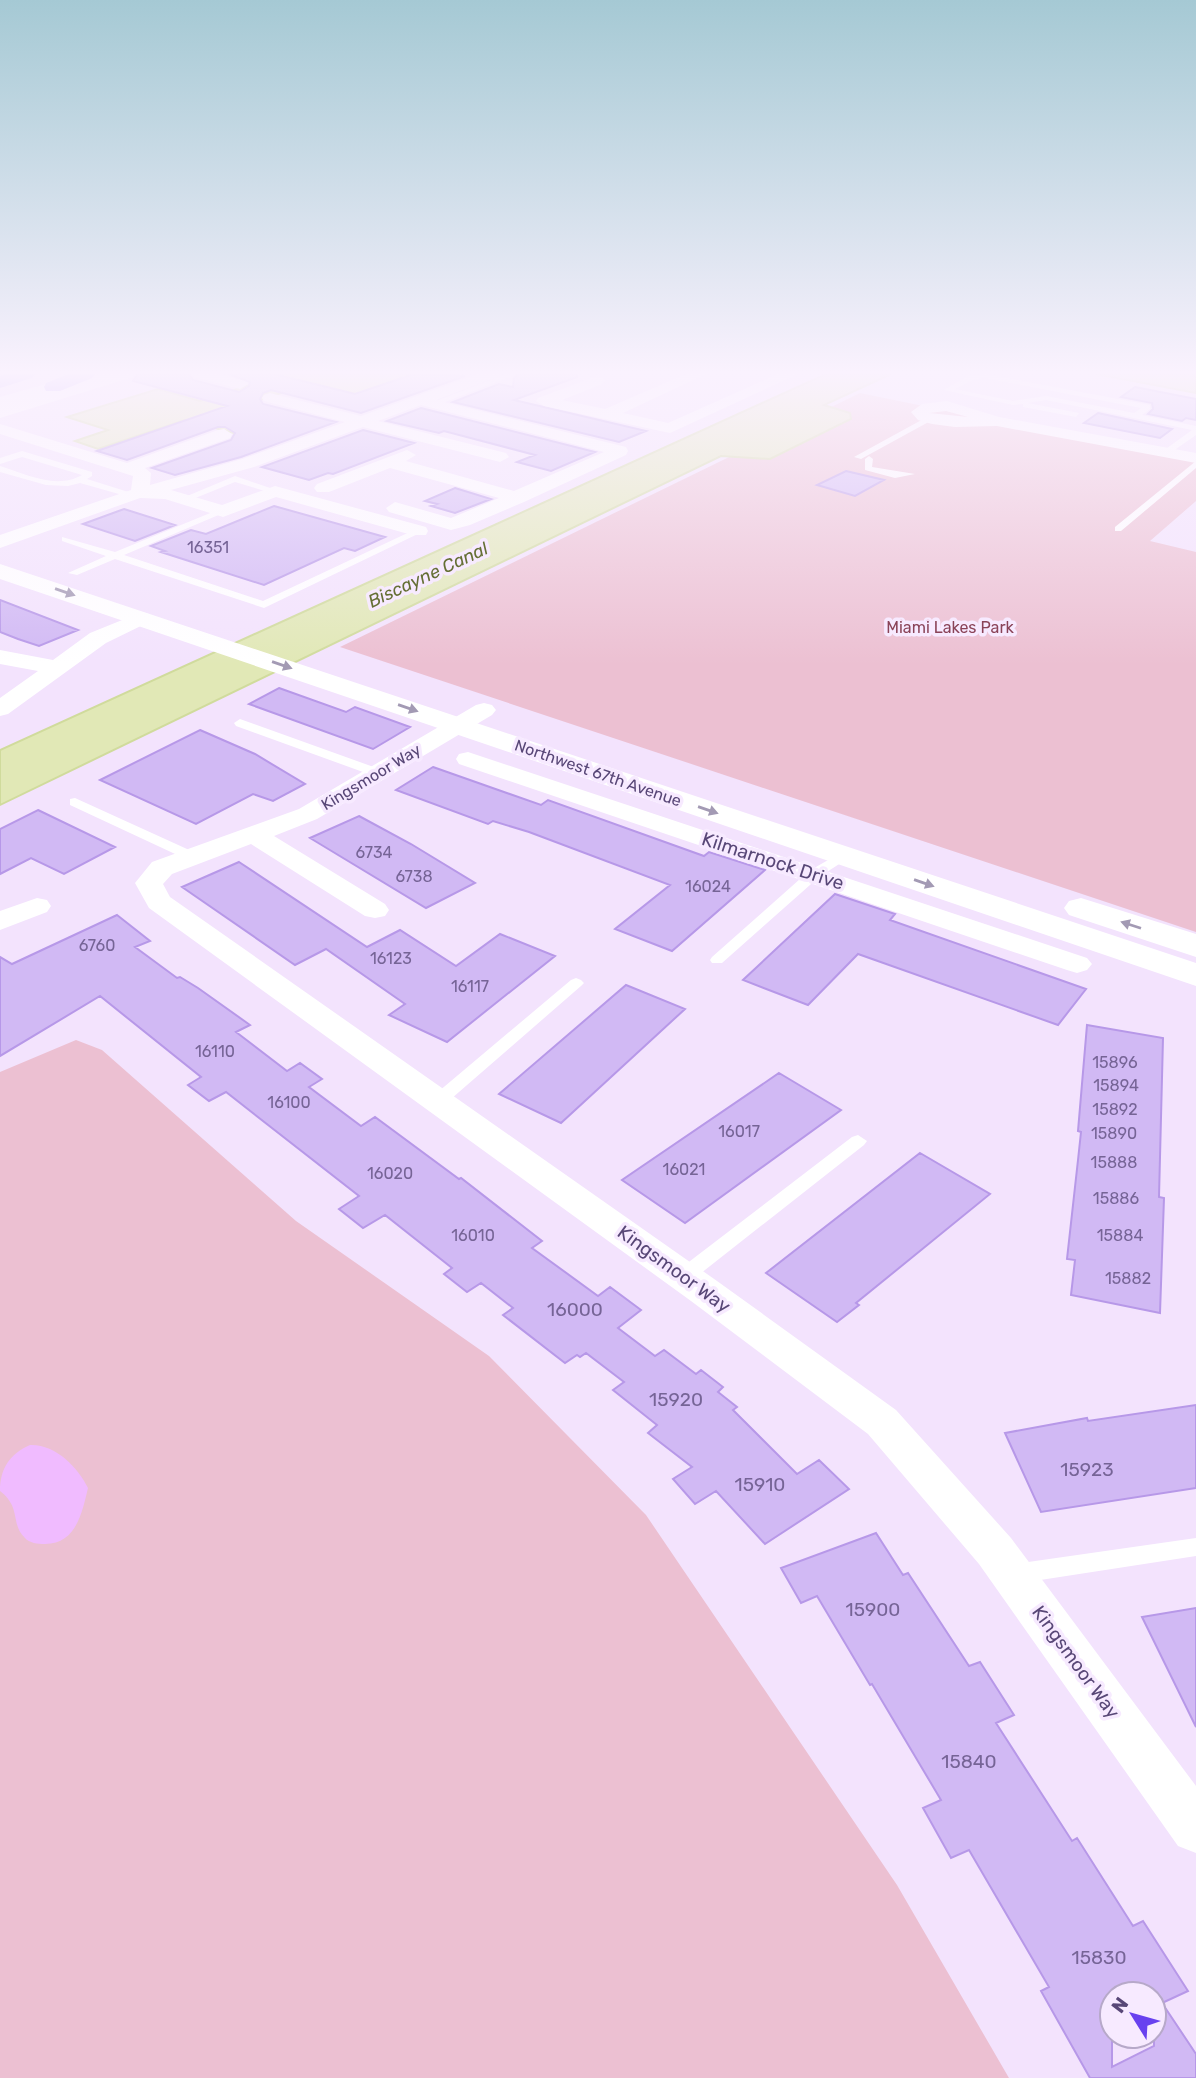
<svg xmlns="http://www.w3.org/2000/svg" width="1196" height="2078" viewBox="0 0 1196 2078" font-family="Rubik,sans-serif">
  <rect width="100%" height="100%" fill="#f3e3fd"/>
  <path fill="#ecc0d2" d="M860,393L1196,462V501L1150,541L1196,552V932L340,647Z
    M76,1040L102,1050L296,1221L489,1356L646,1515L897,1885L1009,2078H0V1072Z"/>
  <path fill="#f0bbff" d="M30,1445C55,1444 78,1467 88,1488C82,1513 76,1544 45,1544C38,1544 29,1543 25,1538C10,1524 22,1508 0,1491C0,1468 10,1454 30,1445Z"/>
  <path fill="#e1e8b6" stroke="#d0db9c" stroke-width="2" d="M284,374H412L356,394L311,383L221,413L271,443L185,420L98,449L75,441L108,430L67,417L158,389L200,401Z
    M826,374H891L824,405L850,413L851,419L770,459L721,456L0,805V750Z
    M1096,374H1196V393Z"/>
  <path fill="#d1b9f4" stroke="#b798e8" stroke-width="2" fill-rule="evenodd" d="M138,374H189L193,380L239,392L249,386L250,382L229,374H274L355,394L414,374L465,376L361,413L271,390L263,393L260,399L263,404L336,422L241,457L175,475L152,468L231,440L235,433L225,427H218L127,460L97,451L227,406L133,381Z
    M519,374H577V377L514,400L646,431L619,442L453,402L499,384L513,387L514,378Z
    M1135,387L1196,399V420L1186,418L1182,421L1148,414L1153,409L1152,403L1121,397Z
    M421,408L595,452L551,471L517,462L535,455L444,431L439,433L387,421Z
    M1098,413L1172,429L1160,438L1084,423Z
    M363,430L414,443L333,474L328,473L309,480L262,467Z
    M846,471L884,480L855,496L817,485Z
    M455,488L491,499L455,513L431,506L437,504L425,501Z
    M274,506L385,537L355,551L344,548L264,585L161,552L165,551L151,546L191,530L206,534Z
    M124,509L175,525L135,541L83,524Z
    M0,600L78,630L39,646L18,639L0,632Z
    M279,688L346,712L355,707L410,727L373,749L249,704Z
    M200,730L255,754L305,784L273,801L253,794L196,824L100,780Z
    M433,767L541,805L548,800L704,856L709,852L765,870L672,951L615,929L670,885L529,832L493,821L488,824L396,790Z
    M38,810L115,847L64,874L31,858L0,874V829Z
    M359,816L411,844L475,883L426,908L310,838Z
    M239,862L367,947L400,930L456,966L500,934L555,956L447,1042L389,1015L405,1004L326,949L295,965L182,887Z
    M835,894L895,914L890,920L1086,989L1058,1025L858,954L808,1005L743,980Z
    M117,915L150,941L135,947L177,978L180,977L198,988L250,1025L236,1032L287,1071L300,1063L322,1079L309,1087L361,1126L375,1117L459,1179L461,1178L542,1241L532,1248L598,1296L610,1287L641,1310L618,1328L655,1356L664,1350L696,1374L701,1370L723,1387L718,1392L737,1407L733,1410L797,1474L819,1460L849,1489L765,1544L716,1491L695,1504L673,1479L692,1467L648,1433L657,1425L613,1390L624,1382L586,1353L580,1357L577,1355L565,1363L503,1315L513,1308L481,1283L467,1292L444,1274L452,1268L385,1215L363,1228L339,1209L359,1196L226,1092L209,1101L188,1085L201,1077L100,996L0,1056V957L12,964Z
    M626,985L685,1009L561,1123L499,1094Z
    M1087,1025L1163,1038L1159,1197L1164,1198L1160,1313L1071,1295L1075,1260L1067,1259L1078,1160L1081,1132L1078,1131Z
    M779,1073L841,1110L685,1223L622,1180Z
    M920,1153L990,1194L856,1303L859,1305L837,1322L766,1273Z
    M1196,1405V1488L1041,1512L1005,1433L1087,1418L1088,1421Z
    M876,1533L903,1575L908,1573L969,1666L980,1662L1014,1715L996,1723L1072,1841L1077,1838L1133,1926L1143,1921L1188,1991L1162,2003L1196,2054V2078H1090L1041,1991L1049,1987L969,1850L951,1858L923,1808L941,1800L872,1684L870,1685L817,1596L801,1603L781,1568ZM1112,1994H1154V2046L1112,2067Z
    M1196,1608V1727L1142,1617Z"/>
  <g fill="none" stroke-linecap="round" stroke-linejoin="round">
    <path fill="#fff" fill-rule="evenodd" d="M506,374H517L435,406L428,404Z
      M986,374L1150,405V409L1142,415L1196,426V435L1166,456L1162,453L1163,451L1192,430L1046,400L1028,403L1079,413L1076,417L1023,407V404L1013,405L944,390L968,376ZM984,378L1141,408L1134,413L1046,396L1013,401L955,389L973,380Z
      M927,417L934,419L861,459L854,457Z
      M22,451L92,472V476L87,479L138,495L133,498L80,483L68,486L46,485L0,472V466C26,474 56,490 82,475L22,457L0,464V458Z
      M869,456L873,459L872,467L915,474L895,478L865,470V459Z
      M1196,461V468L1121,531H1115V527Z
      M235,476L279,491L275,494L235,482L188,501L180,499Z
      M220,509L228,511L124,555L263,601L416,529L424,531L264,608L115,559L77,575L68,573L106,556L62,541V537L115,552Z
      M240,719L382,770L384,773L378,777L374,776L236,726L234,723Z
      M75,798L198,854L200,857L193,861L188,860L70,805V799Z
      M842,852L847,853L849,856L847,859L819,877L722,963H712L710,960L712,957L809,871Z
      M576,978L581,980L584,983L581,986L444,1105H432L430,1101L432,1097L571,980Z
      M858,1135L867,1141L864,1145L691,1281L684,1283L677,1281L675,1276L677,1271L852,1137Z
      M1196,1538V1556L1015,1584L1007,1581L1004,1574L1007,1567L1015,1564Z"/>
    <path fill="#fff" fill-rule="evenodd" d="M112,374H135L133,377L0,418V408Z
      M192,374H218L245,381L248,384L240,389L194,377Z
      M478,374H499L497,377L436,400L626,447L628,451L626,455L524,502L470,525L451,530L389,512L386,508L395,502L451,518L499,498L390,468L329,492H317L314,488L317,484L407,450L416,455L406,461L514,491L604,452L421,405L378,421L506,453L509,457L500,462L363,427L254,467L171,490L222,505L275,486L426,527L428,531L426,535H412L276,497L223,517L165,499L140,498L0,548V535L131,490L133,476L0,434V424L127,463L218,430L224,429L232,434L230,438L145,468L151,473L150,485L242,459L345,422L264,401L262,398L264,395L270,393L361,416Z
      M686,374H706L623,413L668,423L778,374H798L670,433L544,406L536,401L538,398L597,376L602,378L605,381L602,384L562,400L605,409Z
      M947,401L999,417L1196,453V463L997,426L955,427L932,424L918,420L911,412L922,404ZM946,411L968,417L929,413Z
      M142,612L149,614L153,618L149,622L106,643L8,714L0,716V698L38,671L0,664V650L53,660L90,633Z
      M484,703L492,705L496,710L492,715L317,819L274,836L385,904L389,910L385,916L375,918L365,916L251,844L172,874L163,884L170,897L717,1281L896,1410L1011,1538L1196,1786V1853L1178,1846L979,1564L868,1434L691,1301L149,908L135,883L152,862L299,809L476,705Z
      M468,752L1087,958L1092,964L1087,970L1077,973L1067,970L459,764L456,759L459,754Z
      M37,898L47,900L51,906L47,912L0,930V911Z"/>
    <path fill="#fff" fill-rule="evenodd" d="M81,374H110L107,378L0,409V397Z"/>
    <path fill="#fff" fill-rule="evenodd" d="M0,564L1196,963V986L0,579Z
      M1081,898L1196,934V957L1069,915L1064,908L1069,901Z"/>
    <path fill="#b196fb" fill-rule="evenodd" d="M7,374H35L32,378L0,388V376Z
      M69,374H95L92,378L60,391H46L44,387L46,383Z"/>
  </g>
  <defs><path id="oneway-solid" d="M-6-.8H1V-3.2L6.5 0L1 3.2V.8H-6Z" transform="scale(1.75)"/></defs>
  <g fill="#a39ab4">
    <use href="#oneway-solid" transform="translate(65 592) rotate(19)"/>
    <use href="#oneway-solid" transform="translate(282 665) rotate(19)"/>
    <use href="#oneway-solid" transform="translate(408 708) rotate(19)"/>
    <use href="#oneway-solid" transform="translate(708 810) rotate(19)"/>
    <use href="#oneway-solid" transform="translate(924 883) rotate(19)"/>
    <use href="#oneway-solid" transform="translate(1131 925) rotate(-162)"/>
  </g>
  <linearGradient id="sky" x2="0" y2="1"><stop stop-color="#a5c9d4"/><stop offset="0.56" stop-color="#faf2fe"/><stop offset="1" stop-color="#faf2fe" stop-opacity="0"/></linearGradient>
  <rect width="1196" height="665" fill="url(#sky)"/>
  <g text-anchor="middle" dominant-baseline="central" stroke-width="7" stroke-linejoin="round" paint-order="stroke">
    <g font-size="16" fill="#766496">
      <text x="208" y="547">16351</text>
      <text x="374" y="852">6734</text>
      <text x="414" y="876">6738</text>
      <text x="708" y="886">16024</text>
      <text x="97" y="945">6760</text>
      <text x="391" y="958">16123</text>
      <text x="470" y="986">16117</text>
      <text x="215" y="1051">16110</text>
      <text x="1115" y="1062">15896</text>
      <text x="1116" y="1085">15894</text>
      <text x="289" y="1102">16100</text>
      <text x="1115" y="1109">15892</text>
      <text x="739" y="1131">16017</text>
      <text x="1114" y="1133">15890</text>
      <text x="1114" y="1162">15888</text>
      <text x="684" y="1169">16021</text>
      <text x="390" y="1173">16020</text>
      <text x="1116" y="1198">15886</text>
      <text x="473" y="1235">16010</text>
      <text x="1120" y="1235">15884</text>
      <text x="1128" y="1278">15882</text>
    </g>
    <g font-size="16" fill="#8a4358" stroke="#f7eaff">
      <text x="950" y="627">Miami Lakes Park</text>
    </g>
    <g font-size="16" fill="#584777" stroke="#f7eaff">
      <text transform="translate(598 773) rotate(19)">Northwest 67th Avenue</text>
      <text transform="translate(371 777) rotate(-31)">Kingsmoor Way</text>
    </g>
    <g font-size="18" font-style="italic" fill="#656f35" stroke="#f7eaff">
      <text transform="translate(428 575) rotate(-25)">Biscayne Canal</text>
    </g>
    <g font-size="19" fill="#584777" stroke="#f7eaff">
      <text transform="translate(773 861) rotate(18)">Kilmarnock Drive</text>
      <text transform="translate(674 1269) rotate(36)">Kingsmoor Way</text>
      <text transform="translate(1076 1662) rotate(54)">Kingsmoor Way</text>
    </g>
    <g font-size="19" fill="#766496">
      <text x="575" y="1309">16000</text>
      <text x="676" y="1399">15920</text>
      <text x="1087" y="1469">15923</text>
      <text x="760" y="1484">15910</text>
      <text x="873" y="1609">15900</text>
      <text x="969" y="1761">15840</text>
      <text x="1099" y="1957">15830</text>
    </g>
  </g>
  <g transform="translate(1133 2015) rotate(307)"><circle r="33" fill="#f7eaff" stroke="#b7a9c9" stroke-width="2"/>
  <path d="M0-5L12 26L0 18L-12 26Z" fill="#6841ef"/>
  <text y="-10" font-size="19" font-weight="bold" text-anchor="middle" fill="#584777">N</text>
  </g>
</svg>
